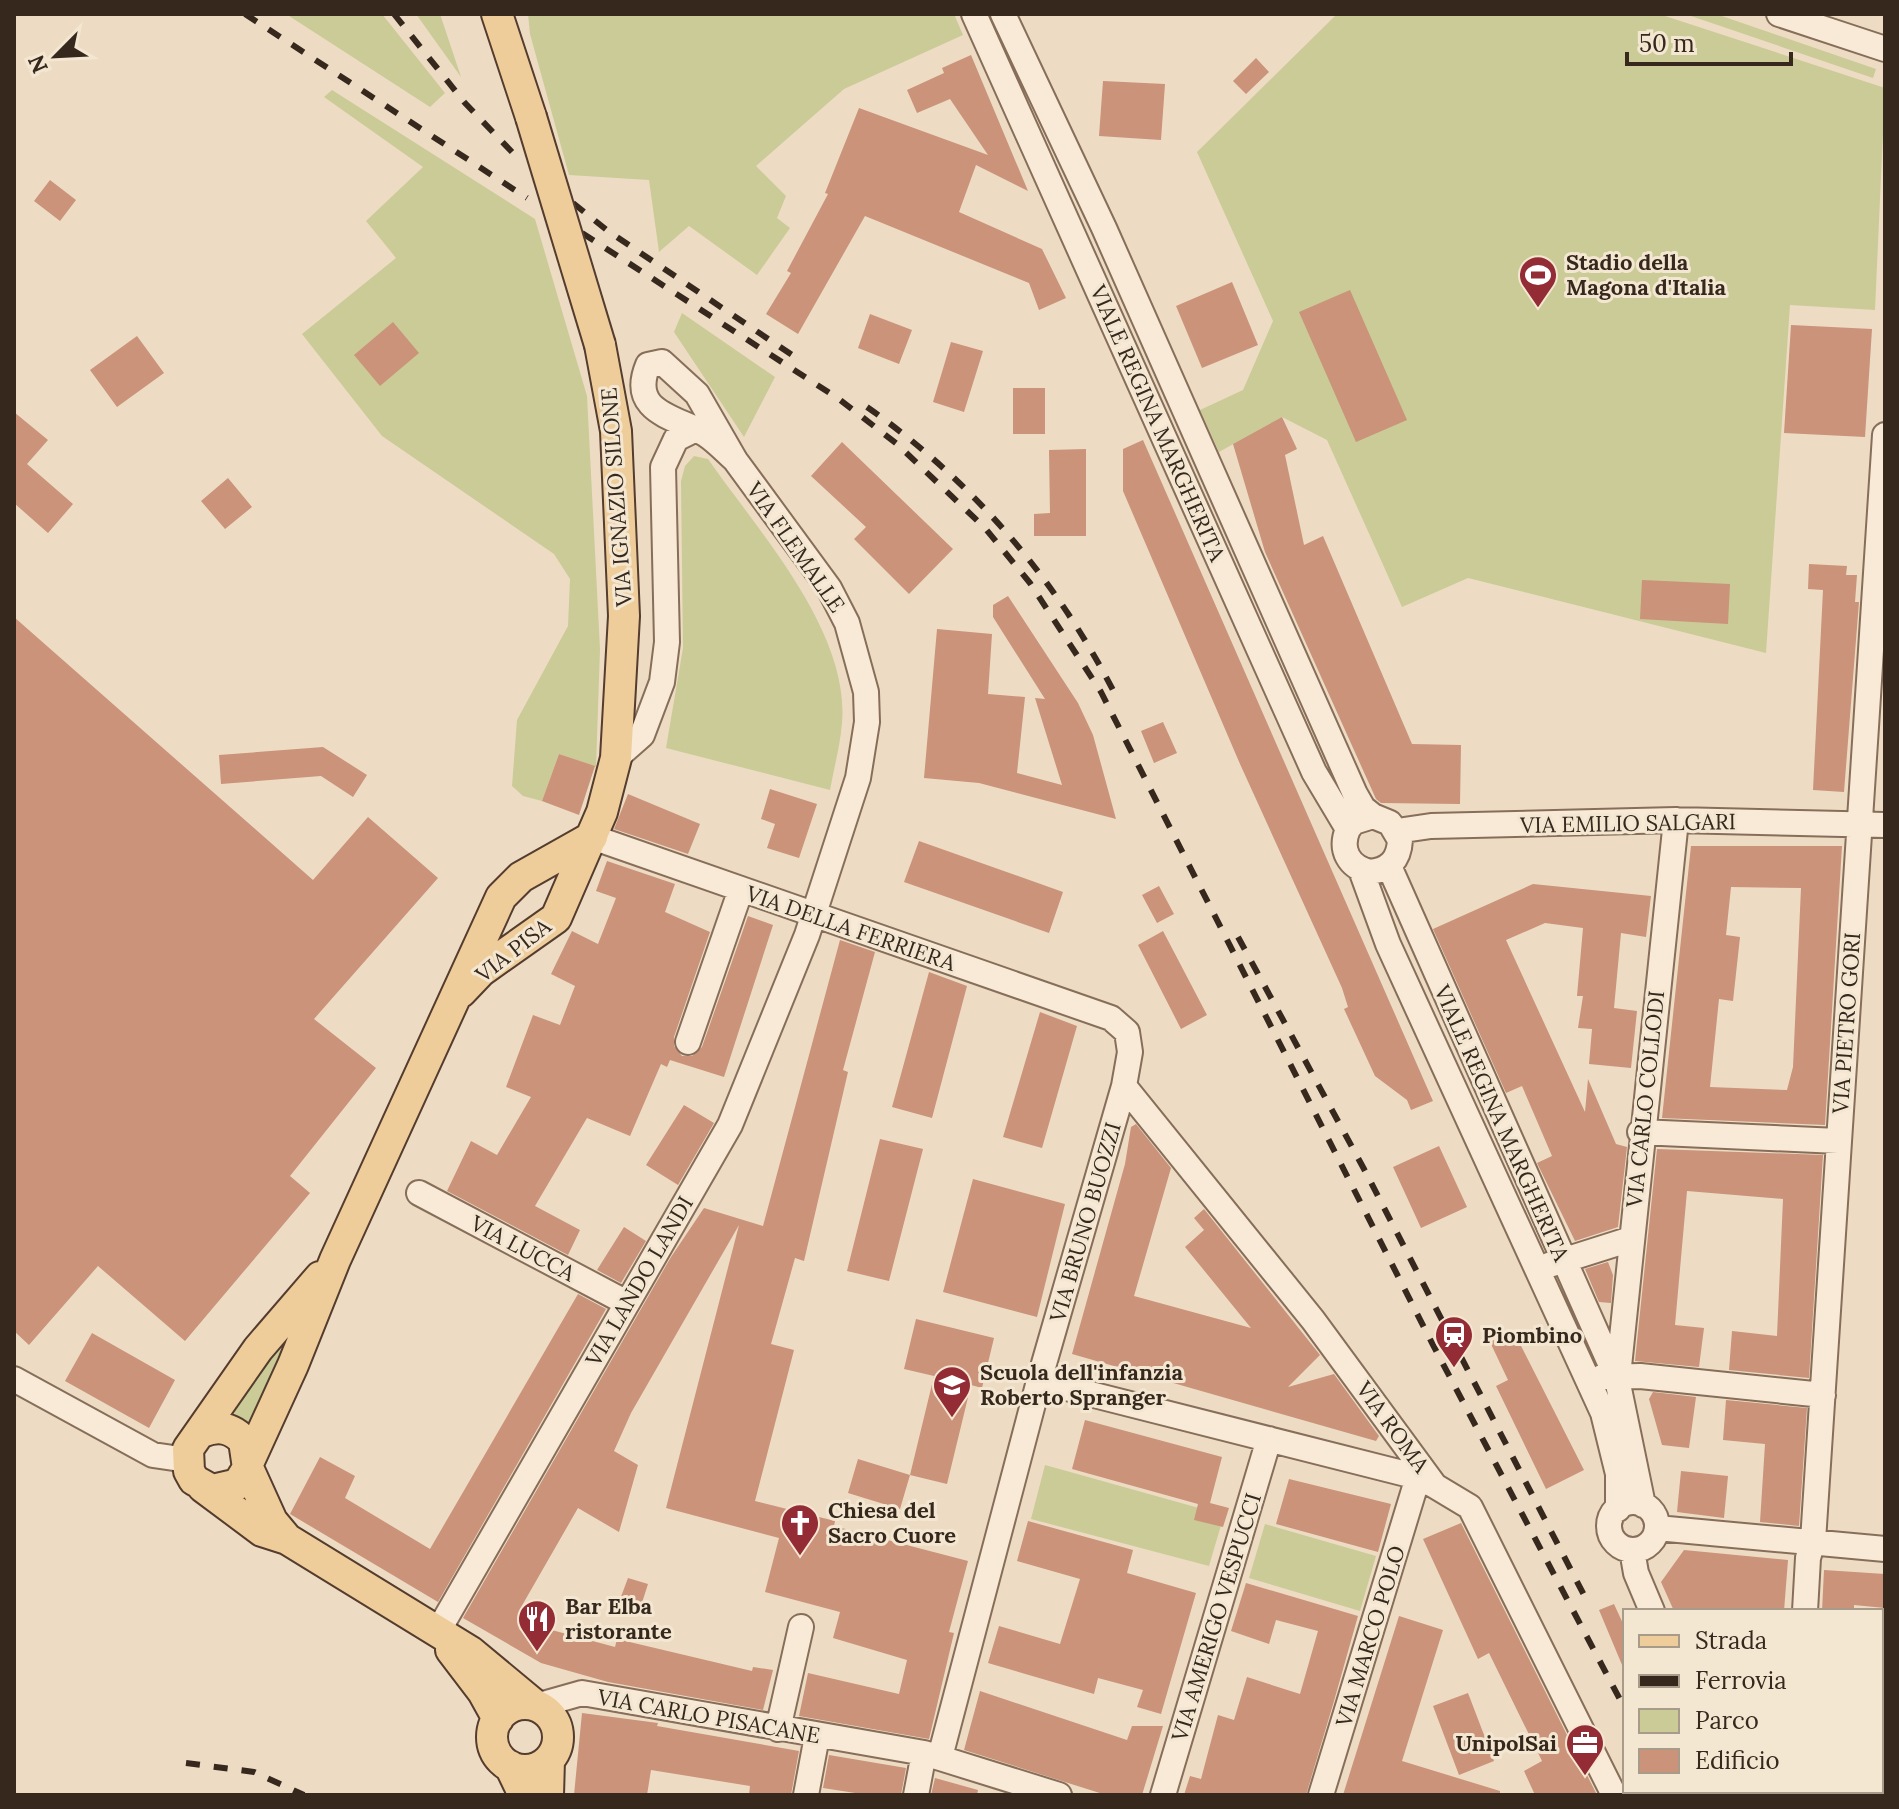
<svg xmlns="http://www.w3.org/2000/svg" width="1899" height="1809" viewBox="0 0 1899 1809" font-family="Lora,serif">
  <rect width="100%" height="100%" fill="#eddcc3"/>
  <path fill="#cacb97" d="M286,14H382L445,93L430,107Z
    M416,14H440L461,77Z
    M528,14H954L963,35L844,89L756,166L786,196L777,218L790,228L757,275L689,226L659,252L649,180L569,175L530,34Z
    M1337,14H1659L1885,88L1875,310L1790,305L1766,653L1468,578L1402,607L1327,440L1282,417L1219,452L1200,410L1243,390L1273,321L1197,152Z
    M1685,14H1716L1876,69L1873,78Z
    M332,90L535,219L587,396L600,649L596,767L559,754L542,801L523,796L512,786L517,720L568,626L570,579L554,554L382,436L302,334L396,258L366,221L423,167L324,97Z
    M682,313L775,377L744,437L674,332Z
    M694,456L708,459C758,531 850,631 842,723C840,746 834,768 830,790L666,748L683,648L681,481L685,466Z
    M302,1314L252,1423L238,1419L231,1408Z
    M1045,1465L1224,1515L1209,1566L1031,1519Z
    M1265,1524L1376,1556L1360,1611L1249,1578Z"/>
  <path fill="#ca937a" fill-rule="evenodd" d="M971,55L1028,191L976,165L959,212L1042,249L1066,298L1039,310L1029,283L865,216L798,334L766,314L791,273L787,271L828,194L825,193L859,108L988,155L950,99L917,113L907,90L944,73L942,68Z
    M1256,58L1269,72L1246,94L1233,81Z
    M1103,81L1165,84L1161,140L1099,136Z
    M50,180L76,200L60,221L34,201Z
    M1232,282L1258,345L1202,368L1176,306Z
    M1350,290L1407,420L1356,442L1299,312Z
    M870,314L912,330L899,364L858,348Z
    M393,322L419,353L380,386L354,355Z
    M1791,325L1872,329L1865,437L1784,433Z
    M137,336L164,373L117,407L90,370Z
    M951,342L983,351L964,412L933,402Z
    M1013,388H1045V434H1013Z
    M14,412L48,440L27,464L73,504L48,533L14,503Z
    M1282,417L1297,449L1285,455L1304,545L1323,536L1412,744L1461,745L1460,804L1381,803L1376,799L1265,552L1233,444Z
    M1143,440L1433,1101L1411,1110L1407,1100L1375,1076L1344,1009L1348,1007L1342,988L1240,764L1123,491V449Z
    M842,442L953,549L909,594L854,539L866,527L811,476Z
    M1086,449V536H1034V514L1050,513L1049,450Z
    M228,478L252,507L225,529L201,501Z
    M1809,564L1847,566L1846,575H1857L1855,602H1859L1844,792L1813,790L1823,590L1808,589Z
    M1642,580L1730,584L1728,624L1640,619Z
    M1008,596L1078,703L1093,735L1116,819L979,783L924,778L937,629L992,634L988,694L1025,697L1017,773L1062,785L1035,698L1045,699L993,617V605Z
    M14,617L313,880L368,817L438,878L314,1019L376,1068L290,1176L310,1193L185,1341L98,1266L29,1345L14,1331Z
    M1163,722L1177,753L1154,763L1141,731Z
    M323,747L367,775L353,797L321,776L221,784L219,755Z
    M559,754L595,766L579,815L542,801Z
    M770,789L817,804L799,858L767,848L775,824L761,819Z
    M628,794L700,824L688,854L614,829Z
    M919,841L1063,892L1049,933L904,882Z
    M1691,846H1842L1825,1125L1662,1118ZM1731,887L1801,888L1793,1067L1787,1090L1710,1087L1719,999L1733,1001L1740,937L1726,935Z
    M607,861L675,884L665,912L710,932L674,1037V1046L682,1056H692L702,1047L748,916L773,925L724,1077L670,1060L667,1067L661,1064L630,1136L587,1118L535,1206L580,1230L568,1255L447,1191L471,1141L497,1155L531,1097L506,1087L533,1015L560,1025L575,986L551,974L572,931L598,944L616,898L596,891Z
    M1533,884L1651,896L1646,937L1621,933L1614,1008L1637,1011L1631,1068L1589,1064L1592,1029L1578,1028L1583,996H1577L1583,928L1545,923L1506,940L1585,1112L1588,1079L1616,1144L1627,1147L1618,1227L1575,1241L1537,1163L1552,1156L1522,1086L1506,1093L1433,929Z
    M1159,886L1174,914L1157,923L1142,895Z
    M1163,931L1207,1015L1181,1029L1138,945Z
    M840,940L875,952L843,1070L848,1072L804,1261L795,1258L771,1344L794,1350L755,1501L835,1521L834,1526L968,1561L949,1632L954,1633L929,1739L799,1716L808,1673L899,1694L907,1660L833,1638L840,1612L765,1592L779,1538L666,1508L739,1225L631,1413L614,1451L638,1465L619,1532L578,1508L520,1609L548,1629L615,1647L617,1639L752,1671L753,1667L773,1670L763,1710L608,1682L541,1663L463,1618L671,1257L704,1208L763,1226Z
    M929,972L967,986L932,1118L892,1107Z
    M1040,1012L1077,1026L1042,1148L1003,1137Z
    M684,1105L714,1123L678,1185L646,1165Z
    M1136,1124L1171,1168L1134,1296L1251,1328L1185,1247L1204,1230L1194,1218L1204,1209L1320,1355L1288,1387L1334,1374L1379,1436L1376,1441L1072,1354L1125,1164L1131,1127Z
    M880,1139L923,1149L889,1281L847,1271Z
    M1439,1146L1467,1207L1421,1228L1393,1167Z
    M1657,1149L1823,1155L1809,1378L1729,1370L1732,1331L1777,1336L1783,1199L1687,1191L1675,1325L1704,1328L1699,1367L1635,1361Z
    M973,1179L1065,1204L1037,1317L943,1292Z
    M624,1227L646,1241L621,1283L597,1270Z
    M1608,1262L1613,1275L1611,1303L1599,1302L1585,1269Z
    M578,1294L606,1309L438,1602L290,1514L320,1457L355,1476L345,1498L430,1549Z
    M916,1319L994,1338L982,1388L971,1385L947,1484L910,1475L934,1376L904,1369Z
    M1513,1330L1584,1470L1546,1489L1496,1386L1508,1380L1490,1342Z
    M92,1333L175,1380L149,1428L65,1381Z
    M1653,1392L1696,1397L1689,1448L1662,1445L1649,1399Z
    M1726,1400L1807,1408L1799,1526L1760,1522L1765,1444L1723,1440Z
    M1085,1420L1222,1457L1210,1503L1229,1508L1223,1527L1194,1520L1198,1504L1072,1469Z
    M858,1459L910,1475L900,1509L848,1493Z
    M1681,1471L1728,1476L1724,1518L1677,1512Z
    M1289,1479L1391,1504L1378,1552L1276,1524Z
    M1028,1521L1133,1550L1127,1573L1196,1593L1161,1714L1137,1707L1143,1690L1098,1678L1094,1694L988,1663L999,1626L1060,1644L1080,1579L1017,1561Z
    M1461,1523L1597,1795H1535L1524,1771L1542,1761L1489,1653L1478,1659L1423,1539Z
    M1684,1550L1788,1560L1784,1611H1674L1661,1582Z
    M1824,1570L1885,1574V1608L1854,1605V1611H1822Z
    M628,1578L648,1584L640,1609L619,1602Z
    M1246,1583L1358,1616L1334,1701L1306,1795H1184L1190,1776L1201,1779L1218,1715L1234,1720L1247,1677L1300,1694L1318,1631L1276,1620L1269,1644L1231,1631Z
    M1614,1604L1625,1628V1672L1599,1610Z
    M1399,1616L1443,1630L1402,1761L1500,1791V1795H1343Z
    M980,1691L1127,1740L1132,1726H1163L1142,1795H1106L964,1750Z
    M1468,1693L1494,1761L1459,1775L1433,1706Z
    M582,1713L658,1723L657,1726L799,1751L791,1795H749L750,1786L651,1770L647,1795H574Z
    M829,1755L906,1768L901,1795H868L823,1788Z
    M935,1778L978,1790L977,1795H931Z"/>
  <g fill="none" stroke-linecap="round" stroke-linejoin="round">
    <defs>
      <path id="minor" d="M974,14L1314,772L1348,829C1339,850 1349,867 1370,872C1389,870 1399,860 1400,840L1390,823L1373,816L1354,822L1348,829
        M1003,14L1104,228L1355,794L1363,808L1373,816
        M1779,14L1885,49
        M616,758L642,735L662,682L667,642L663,467L676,439L694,430
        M1397,831L1431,826L1676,820L1885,825
        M592,837L1111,1018L1127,1032L1130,1052L1124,1086L1039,1381L940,1757
        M1389,866L1617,1379L1643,1505
        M1361,870L1388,944L1603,1413L1618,1474V1509
        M688,1042L741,889
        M1124,1086L1313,1320L1435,1486L1470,1507L1614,1795
        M1640,1132L1838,1141
        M419,1193L627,1303
        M1549,1265L1631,1239
        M1618,1376L1676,820
        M1602,1377L1640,1376L1823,1395
        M14,1379L153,1455L187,1460
        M1039,1381L1418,1477L1435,1486
        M1609 1526a24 24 0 1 1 48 0a24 24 0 1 1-48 0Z
        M1657,1528L1885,1549
        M1632,1550L1636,1573L1652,1611
        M1805,1611L1808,1558L1813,1541L1885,435
        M437,1633L730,1125L807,935L858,778L867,722L866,692L847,623L829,588L735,460L697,394L662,362L648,365C628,413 677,417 705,434C716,441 725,451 735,460
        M536,1706L582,1693L924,1753L1059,1795
        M778,1729L801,1627
        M1729,1791L1731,1795
        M806,1795L817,1736
        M916,1795L924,1753
        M1163,1795L1269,1439
        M1321,1795L1418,1477
        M1794,1795L1795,1791"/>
      <path id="major" d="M497,14L531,117
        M461,992L481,971L556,918L602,812L616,758L624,616L616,431L600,345
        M202,1432C219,1425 232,1428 244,1441L248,1468L238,1484L212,1490L194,1480L189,1471L188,1449L258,1349L320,1277
        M250,1459L293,1365L335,1260L501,897L521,877L592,837
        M248,1468L272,1521L287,1539
        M203,1487L262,1531L287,1539L471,1652L536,1706
        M451,1650L483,1692L498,1719
        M492 1737a33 33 0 1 1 66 0a33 33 0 1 1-66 0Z
        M510,1766L524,1795
        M548,1795L549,1760"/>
    </defs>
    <use href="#minor" stroke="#876e5a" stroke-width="28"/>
    <use href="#major" stroke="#543c2e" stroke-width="34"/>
    <use href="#minor" stroke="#f8ead6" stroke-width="24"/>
    <use href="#major" stroke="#efcd9b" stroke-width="30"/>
    <path stroke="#37281e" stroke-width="6" stroke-dasharray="14 14" stroke-linecap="butt" d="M245,14L527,198
      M394,14L465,103L512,152
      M573,203L608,231L795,357
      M582,233L839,399L897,444L985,528L1030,583L1101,692L1433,1345L1625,1709
      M867,407C974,482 1058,581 1117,698
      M1238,937L1364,1169L1586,1599
      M186,1763L254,1772L304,1795
      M1667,1791L1669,1795"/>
    <defs>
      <path id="major-bridge" d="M531,117L600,345"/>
    </defs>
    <use href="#major-bridge" stroke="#543c2e" stroke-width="34" stroke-linecap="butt"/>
    <use href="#major-bridge" stroke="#efcd9b" stroke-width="30"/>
  </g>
  <defs>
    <symbol id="stadium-pin" viewBox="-11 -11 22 30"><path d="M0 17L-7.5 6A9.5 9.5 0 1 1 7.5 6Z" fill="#942c36" stroke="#f4e7d2"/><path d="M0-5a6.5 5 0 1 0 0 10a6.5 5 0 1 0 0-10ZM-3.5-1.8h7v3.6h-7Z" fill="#fff"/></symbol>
    <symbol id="station-pin" viewBox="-11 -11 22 30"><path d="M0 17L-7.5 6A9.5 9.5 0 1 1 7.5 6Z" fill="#942c36" stroke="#f4e7d2"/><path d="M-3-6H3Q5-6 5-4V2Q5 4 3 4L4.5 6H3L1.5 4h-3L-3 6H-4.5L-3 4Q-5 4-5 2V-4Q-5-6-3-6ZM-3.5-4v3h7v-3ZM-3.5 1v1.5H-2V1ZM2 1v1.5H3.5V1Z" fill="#fff"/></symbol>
    <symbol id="school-pin" viewBox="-11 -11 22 30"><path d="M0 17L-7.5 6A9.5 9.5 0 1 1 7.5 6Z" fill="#942c36" stroke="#f4e7d2"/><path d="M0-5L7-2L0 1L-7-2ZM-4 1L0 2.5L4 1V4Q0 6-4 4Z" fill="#fff"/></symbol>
    <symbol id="church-pin" viewBox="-11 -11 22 30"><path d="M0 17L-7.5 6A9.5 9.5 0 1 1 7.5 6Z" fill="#942c36" stroke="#f4e7d2"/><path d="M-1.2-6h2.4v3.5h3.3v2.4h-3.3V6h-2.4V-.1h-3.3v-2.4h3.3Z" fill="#fff"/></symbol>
    <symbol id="restaurant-pin" viewBox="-11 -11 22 30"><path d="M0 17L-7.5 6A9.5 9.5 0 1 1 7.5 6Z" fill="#942c36" stroke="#f4e7d2"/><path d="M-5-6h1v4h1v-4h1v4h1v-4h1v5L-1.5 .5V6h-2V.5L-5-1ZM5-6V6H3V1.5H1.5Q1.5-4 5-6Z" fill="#fff"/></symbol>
    <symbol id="office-pin" viewBox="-11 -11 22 30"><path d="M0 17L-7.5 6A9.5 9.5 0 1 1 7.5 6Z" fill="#942c36" stroke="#f4e7d2"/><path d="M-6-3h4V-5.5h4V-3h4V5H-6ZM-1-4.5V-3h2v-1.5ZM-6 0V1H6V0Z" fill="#fff"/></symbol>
  </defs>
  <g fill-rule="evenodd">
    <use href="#stadium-pin" x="1516" y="253" width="44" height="60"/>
    <use href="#station-pin" x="1432" y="1313" width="44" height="60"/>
    <use href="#school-pin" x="930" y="1363" width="44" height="60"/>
    <use href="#church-pin" x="778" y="1501" width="44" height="60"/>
    <use href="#restaurant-pin" x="515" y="1597" width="44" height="60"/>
    <use href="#office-pin" x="1563" y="1721" width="44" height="60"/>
  </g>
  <g text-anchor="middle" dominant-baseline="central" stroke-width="6" stroke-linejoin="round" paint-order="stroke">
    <g font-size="22" font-weight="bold" fill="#37281e" stroke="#f4e7d2" text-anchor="start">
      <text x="1566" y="262">Stadio della<tspan x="1566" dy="25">Magona d'Italia</tspan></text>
      <text x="1482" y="1335">Piombino</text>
      <text x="980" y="1372">Scuola dell'infanzia<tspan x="980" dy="25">Roberto Spranger</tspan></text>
      <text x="828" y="1510">Chiesa del<tspan x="828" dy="25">Sacro Cuore</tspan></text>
      <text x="565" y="1606">Bar Elba<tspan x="565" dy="25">ristorante</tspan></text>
      <text x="1557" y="1743" text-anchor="end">UnipolSai</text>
    </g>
    <g font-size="22" fill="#37281e" stroke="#f4e7d2">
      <text transform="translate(1158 423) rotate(66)">VIALE REGINA MARGHERITA</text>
      <text transform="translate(616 497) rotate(-94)">VIA IGNAZIO SILONE</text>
      <text transform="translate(796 547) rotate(55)">VIA FLEMALLE</text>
      <text transform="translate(1628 823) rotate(-1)">VIA EMILIO SALGARI</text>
      <text transform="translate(851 928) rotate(19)">VIA DELLA FERRIERA</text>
      <text transform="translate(513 950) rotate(-38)">VIA PISA</text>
      <text transform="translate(1846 1023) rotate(-86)">VIA PIETRO GORI</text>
      <text transform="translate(1645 1099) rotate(-84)">VIA CARLO COLLODI</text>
      <text transform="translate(1502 1123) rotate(66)">VIALE REGINA MARGHERITA</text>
      <text transform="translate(1085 1222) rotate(-74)">VIA BRUNO BUOZZI</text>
      <text transform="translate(523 1248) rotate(28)">VIA LUCCA</text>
      <text transform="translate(639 1281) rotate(-60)">VIA LANDO LANDI</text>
      <text transform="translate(1393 1427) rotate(54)">VIA ROMA</text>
      <text transform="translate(1216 1617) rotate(-73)">VIA AMERIGO VESPUCCI</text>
      <text transform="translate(1370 1636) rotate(-73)">VIA MARCO POLO</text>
      <text transform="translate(709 1716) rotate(10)">VIA CARLO PISACANE</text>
    </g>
  </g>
  <rect width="1899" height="1809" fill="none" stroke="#37281e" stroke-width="32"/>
  <rect x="1623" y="1609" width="260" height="184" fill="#f4e7d2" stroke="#a89b8a" stroke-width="2"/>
  <rect x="1639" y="1635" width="40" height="12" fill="#efcd9b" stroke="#a89b8a" stroke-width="2"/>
  <text x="1695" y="1649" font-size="24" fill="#37281e">Strada</text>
  <rect x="1639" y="1675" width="40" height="12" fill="#37281e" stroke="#a89b8a" stroke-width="2"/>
  <text x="1695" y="1689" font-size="24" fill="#37281e">Ferrovia</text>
  <rect x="1639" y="1709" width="40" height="24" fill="#cacb97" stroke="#a89b8a" stroke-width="2"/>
  <text x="1695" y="1729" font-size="24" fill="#37281e">Parco</text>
  <rect x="1639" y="1749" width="40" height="24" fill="#ca937a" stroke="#a89b8a" stroke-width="2"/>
  <text x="1695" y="1769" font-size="24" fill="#37281e">Edificio</text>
  <g transform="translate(56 56) rotate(246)" stroke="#f4e7d2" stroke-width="6" paint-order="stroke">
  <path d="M0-6L14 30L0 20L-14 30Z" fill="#37281e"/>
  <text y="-12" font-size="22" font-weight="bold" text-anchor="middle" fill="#37281e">N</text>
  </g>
  <path d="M1627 52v12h164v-12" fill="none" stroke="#37281e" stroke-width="4"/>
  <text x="1639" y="52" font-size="24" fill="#37281e" stroke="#f4e7d2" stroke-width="6" paint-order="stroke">50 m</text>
</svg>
